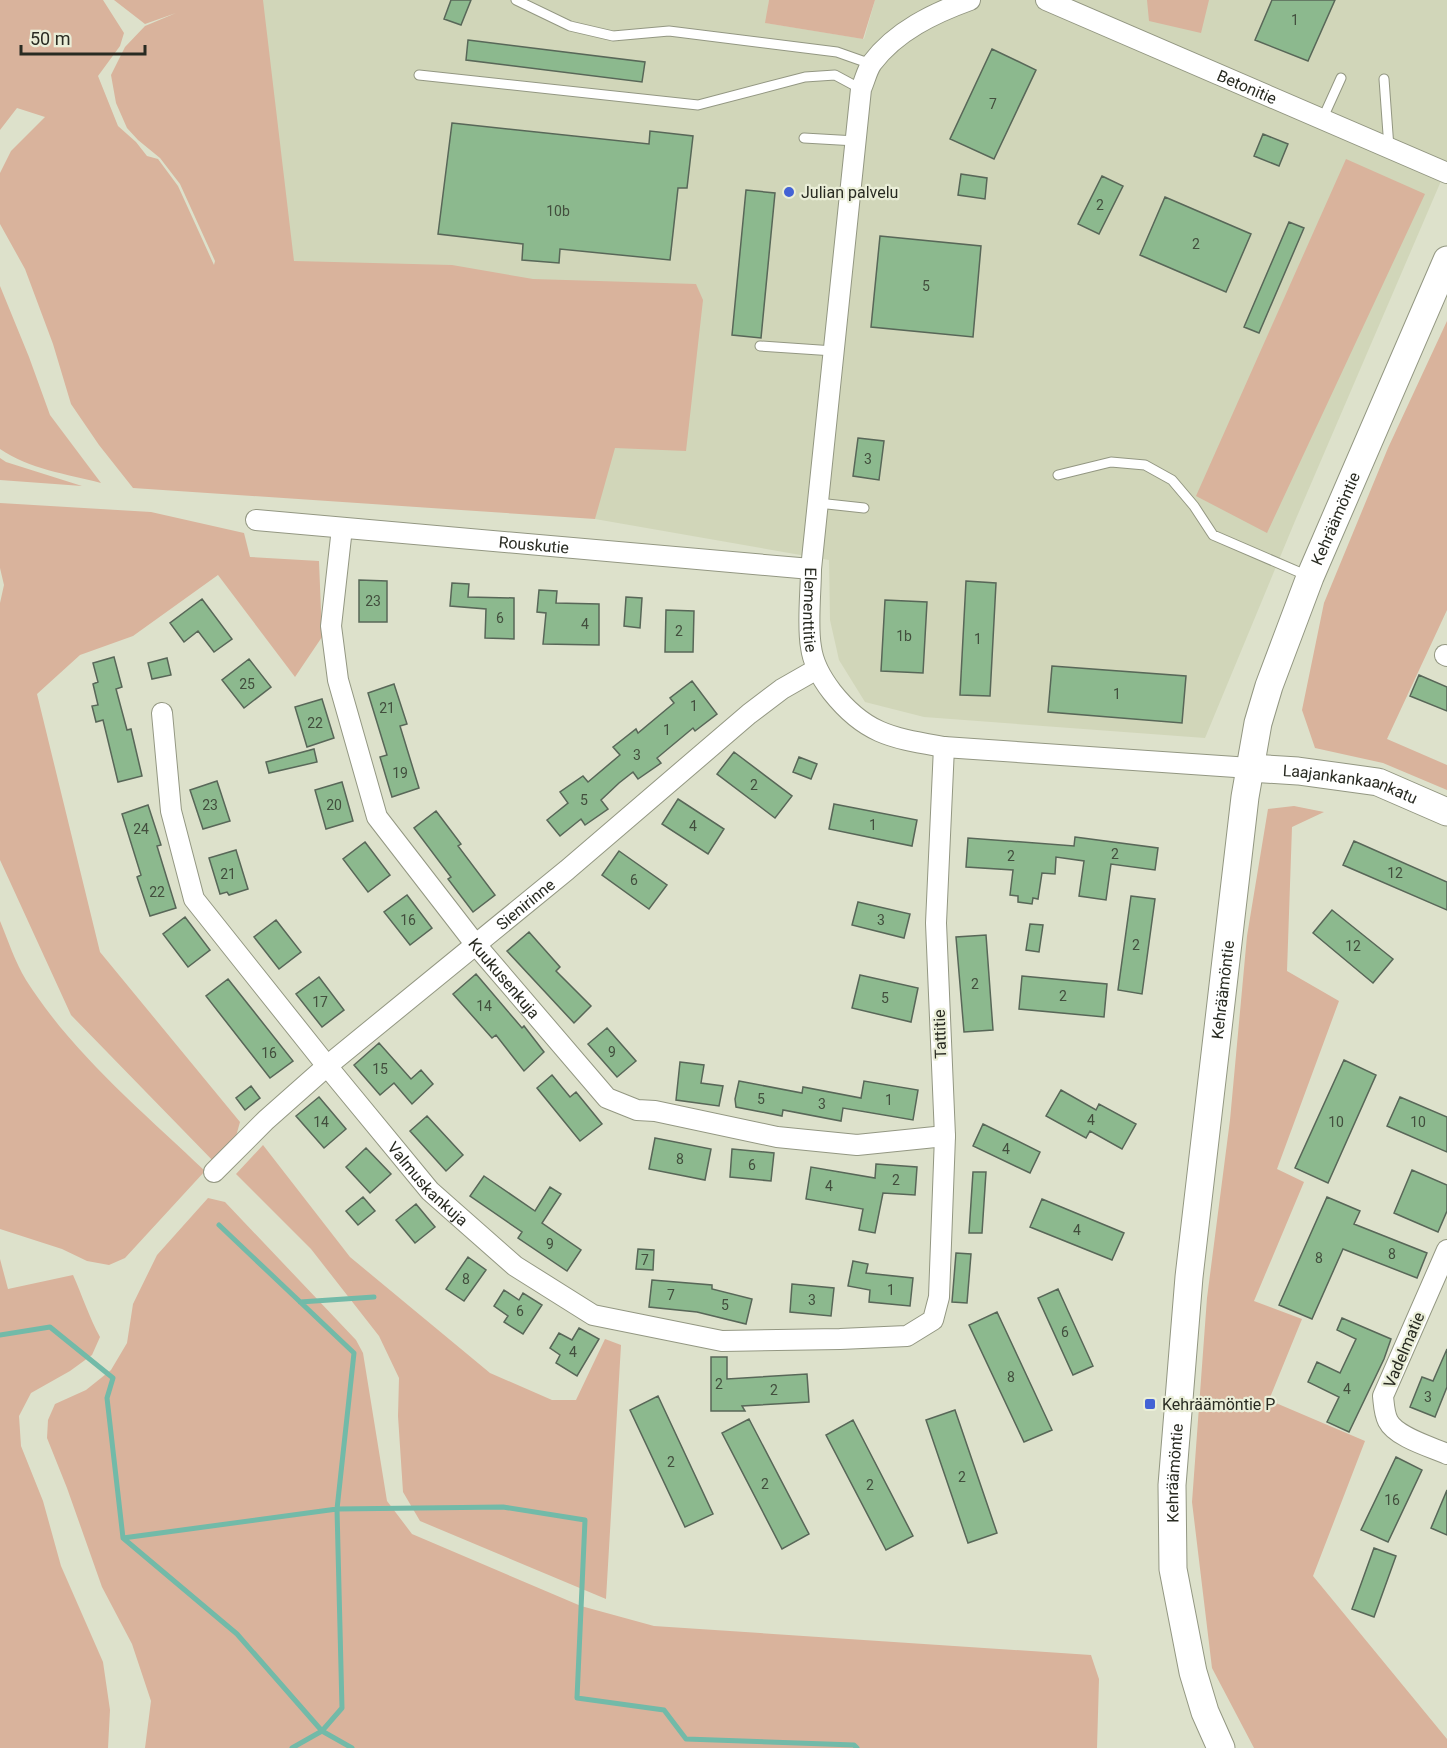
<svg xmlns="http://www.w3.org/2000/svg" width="1447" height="1748" viewBox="0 0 1447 1748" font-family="Roboto,sans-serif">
  <rect width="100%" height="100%" fill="#dde1cb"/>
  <path fill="#d1d6b9" d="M234,0H769L766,23L864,39L875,0H1447V167L1295,521L1205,738L924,717L865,702L839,660L830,620L829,560L595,519L597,410L207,373Z"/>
  <path fill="#d9b39c" d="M0,0H103L124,33L120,46L98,76L118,126L136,142L147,156L158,159L178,186L214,265L215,261L180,184L160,158L138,140L127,128L116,103L111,75L125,47L145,26L176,13L145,24L114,0H263L294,261L452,265L533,279L696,284L703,300L686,451L615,448L595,519L133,488L99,445L71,404L53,344L25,269L0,224V173L11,151L45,117L17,108L0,130Z
    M769,0H875L863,39L765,23Z
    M1147,0H1209L1201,33L1149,21Z
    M1346,159L1425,194L1267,533L1196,496Z
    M0,286L29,357L50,415L101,483C67,474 29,469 0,449Z
    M1447,321V610L1387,739L1447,765V790L1383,763L1315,748L1302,710L1324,603L1388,448Z
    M0,458L6,462L82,486L0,480Z
    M0,503L151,512L244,533L250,557L319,561L322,637L295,677L218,575L133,636L80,655L37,694L100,952L240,1122L233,1147L218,1166L71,1015L0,860V603L4,585L0,568Z
    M1294,806L1324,812L1292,827L1287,971L1339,1001L1277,1169L1304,1182L1254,1301L1302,1319L1269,1400L1365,1441L1313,1576L1447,1739V1748H1254L1212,1668L1192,1502L1207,1298L1230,1120L1247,936L1268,809Z
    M0,921C8,940 15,962 26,980C73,1054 142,1111 205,1171L125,1258L109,1265L87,1261L62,1249L0,1229Z
    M263,1145L350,1257L490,1373L552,1400H576L605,1339L621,1345L606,1599L420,1521L403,1492L398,1416L399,1378L379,1336L311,1249L236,1174Z
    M208,1198L225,1202L356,1340L363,1353L387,1501L412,1534L581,1606L654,1626L1091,1655L1099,1679L1097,1748H145L151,1701L132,1644L102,1587L67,1488L47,1438L48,1420L55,1404L86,1390L111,1370L127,1343L133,1304L157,1255Z
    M0,1259L8,1289L73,1275C82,1295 89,1317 100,1337L92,1355L70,1371L31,1393L19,1416L21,1446L43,1501L61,1566L103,1662L110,1710L108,1748H0Z"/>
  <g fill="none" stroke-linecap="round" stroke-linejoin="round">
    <path stroke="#72baa8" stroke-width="5" d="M219,1225L354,1353L337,1509L342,1708L322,1731L292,1748
      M300,1302L374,1297
      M0,1335L50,1327L113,1378L107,1398L123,1538L237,1634L322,1731L352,1748
      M123,1538L337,1509L503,1507L585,1520L577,1698L664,1710L686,1739L854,1745L857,1748"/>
  </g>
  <path fill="#8cb98e" stroke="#586758" stroke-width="1.5" d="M451,0H471L461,25L444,19Z
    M1272,0H1335L1308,61L1255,40Z
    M468,40L645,62L642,82L466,60Z
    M992,49L1036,70L994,159L950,139Z
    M452,123L649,144L650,131L693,136L687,188H678L670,260L560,249L559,263L522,260L523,244L438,234Z
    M1263,134L1288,144L1279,166L1254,156Z
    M961,174L987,178L985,199L958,195Z
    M1102,176L1123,186L1099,234L1078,224Z
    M746,190L775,193L761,338L732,335Z
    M1165,197L1251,234L1226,292L1140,255Z
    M1289,222L1304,228L1259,333L1244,327Z
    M880,236L981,246L973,337L871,327Z
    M858,438L884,441L879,480L853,476Z
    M359,580L387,581V622H359Z
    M966,581L996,583L990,696L960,695Z
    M452,583L469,584L468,597L514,598V639L485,638L486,609L450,606Z
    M539,590L557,591L556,603L599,604V645L543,644L546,613L537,612Z
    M626,597L642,598L640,628L624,626Z
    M202,599L232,639L214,652L198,631L184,642L170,623Z
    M885,600L927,602L923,673L881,671Z
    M666,610L694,611L693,652H665Z
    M114,657L122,687L116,689L127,730L131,729L142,776L118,782L103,720L96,722L92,706L98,705L93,684L98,682L93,663Z
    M167,658L171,675L152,679L148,663Z
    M249,659L271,687L244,708L222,680Z
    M1052,666L1186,676L1182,723L1048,712Z
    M1419,675L1447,687V711L1410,696Z
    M692,681L717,714L695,731L693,728L657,758L661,763L638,779L633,772L619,783L601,800L608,809L585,825L581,819L560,836L547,820L568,803L560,792L583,776L588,782L620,755L613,747L636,729L638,733L674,703L670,698Z
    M394,684L407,724L400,726L419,788L392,797L380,757L387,755L368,693Z
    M322,699L334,738L307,747L295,707Z
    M314,749L317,762L269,773L266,762Z
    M734,752L792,796L775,818L717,774Z
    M799,757L817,764L811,779L793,772Z
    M217,781L230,821L203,829L190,790Z
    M342,782L353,821L326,829L315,790Z
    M678,799L724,829L708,854L662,824Z
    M834,804L917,820L912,846L829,829Z
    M148,805L161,845L157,846L176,908L150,916L137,877L141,875L122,814Z
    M436,811L461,844L458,846L495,895L473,912L448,879L451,877L414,828Z
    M1075,837L1158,848L1155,870L1111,864L1106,900L1079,896L1084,861L1056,857L1055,874L1042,873L1038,899L1033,898L1032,904L1018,902V896L1010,895L1013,870L966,867L968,838L1074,846Z
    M1354,841L1447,882V910L1343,865Z
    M365,842L390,875L368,892L343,859Z
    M236,850L248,889L229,895L227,892L220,894L209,858Z
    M619,851L667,885L649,909L602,875Z
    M407,895L432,928L410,945L384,912Z
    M1131,896L1155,899L1142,994L1118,990Z
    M858,902L910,914L904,938L852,925Z
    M1332,910L1393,959L1373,983L1313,933Z
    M185,917L210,950L188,967L163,934Z
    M276,920L301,952L279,969L254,937Z
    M1030,924L1043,925L1039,952L1026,950Z
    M529,932L560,967L556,971L591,1006L574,1023L507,951Z
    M986,935L993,1030L964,1032L956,937Z
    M476,974L522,1028L524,1026L544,1052L524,1071L496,1035L492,1038L453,994Z
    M860,975L918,988L911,1022L852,1008Z
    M1022,976L1107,984L1104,1017L1019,1009Z
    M319,977L344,1010L322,1027L296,994Z
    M228,979L293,1061L270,1078L206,996Z
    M607,1028L636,1061L617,1077L588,1044Z
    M379,1043L411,1079L421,1070L433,1084L412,1104L394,1083L380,1095L354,1065Z
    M1344,1060L1376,1075L1328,1183L1295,1168Z
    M680,1062L704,1065L701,1083L723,1086L719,1106L676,1100Z
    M552,1075L570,1097L576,1092L602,1124L580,1141L537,1088Z
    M739,1081L802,1093L803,1087L861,1098L864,1081L918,1090L913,1120L843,1108L841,1121L783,1110L782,1116L736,1107L735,1099Z
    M251,1086L260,1098L245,1110L236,1098Z
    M1061,1090L1096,1110L1099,1104L1136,1124L1122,1149L1090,1131L1086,1138L1046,1116Z
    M319,1097L346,1129L324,1148L296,1116Z
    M1400,1097L1447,1117V1152L1387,1126Z
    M427,1116L463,1155L446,1171L410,1131Z
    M983,1124L1040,1152L1030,1173L973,1146Z
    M655,1138L711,1149L705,1180L649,1169Z
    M366,1148L391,1174L370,1193L346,1167Z
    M732,1149L774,1153L771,1181L730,1177Z
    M876,1164L917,1167L915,1195L883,1193L875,1233L859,1230L863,1209L806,1199L811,1167L875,1178Z
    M1412,1170L1447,1185V1211L1438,1232L1394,1213Z
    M973,1172H986L982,1233H969Z
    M484,1176L535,1211L550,1187L561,1194L542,1223L581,1250L567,1271L518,1238L522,1232L470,1196Z
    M363,1197L375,1211L358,1225L346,1211Z
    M1327,1197L1360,1211L1354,1224L1427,1253L1417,1278L1343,1249L1312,1319L1279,1305Z
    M1042,1199L1124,1233L1112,1260L1030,1227Z
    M416,1204L435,1227L415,1243L396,1220Z
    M638,1249L654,1250L653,1270L636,1269Z
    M956,1253L971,1254L967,1303L952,1302Z
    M468,1257L486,1270L464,1301L446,1289Z
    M853,1261L868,1264L866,1273L913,1278L910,1306L869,1302L870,1290L848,1286Z
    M652,1280L712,1285V1289L752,1299L746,1324L697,1312L649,1307Z
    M792,1284L834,1288L831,1316L790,1312Z
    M1058,1289L1093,1366L1073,1375L1038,1298Z
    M504,1290L519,1300L523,1293L542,1305L523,1334L504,1322L508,1316L494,1306Z
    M997,1312L1052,1430L1024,1442L969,1325Z
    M1342,1318L1391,1339L1384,1359L1349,1432L1327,1422L1339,1397L1308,1382L1317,1362L1340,1373L1356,1339L1337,1330Z
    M579,1328L599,1339L577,1376L556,1363L560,1355L550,1348L559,1333L572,1340Z
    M1447,1349V1387L1435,1417L1410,1407L1422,1377L1433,1381Z
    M711,1357H727V1379L807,1374L809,1402L742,1406L745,1411H711Z
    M658,1396L713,1514L685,1527L630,1410Z
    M955,1410L997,1533L968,1543L926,1420Z
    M749,1419L809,1534L782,1549L722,1433Z
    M853,1420L913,1536L886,1550L826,1435Z
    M1396,1457L1422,1470L1388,1542L1361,1530Z
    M1447,1490V1535L1431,1528Z
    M1374,1548L1396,1556L1374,1617L1352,1609Z"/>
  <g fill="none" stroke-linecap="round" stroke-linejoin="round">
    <defs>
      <path id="lane" d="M516,0L570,26L613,36L669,31L837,52L871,64
        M419,75L698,105L805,77L835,75L861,89
        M1384,79L1389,148
        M1322,120L1341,78
        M804,138L856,141
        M760,346L834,351
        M1058,475L1111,462L1145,465L1172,480L1194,506L1213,535L1308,576
        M818,503L864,508"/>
      <g id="street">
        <path id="s1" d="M970,0C934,13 896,31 872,63C867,70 865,80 861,89L811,569C811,591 807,626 811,647C813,664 822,679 832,692C866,735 893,738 944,747L1250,768"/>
        <path id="s2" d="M1046,0L1447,173"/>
        <path id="s3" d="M256,520L811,569"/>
        <path id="s4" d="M342,528L331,626L338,680L377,817L476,945L607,1098L637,1110L655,1111L777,1137L857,1145L945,1136"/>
        <path d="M1445,655L1447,656"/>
        <path id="s5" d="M162,713L171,811L194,899L327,1066L430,1191L515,1266L593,1315L722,1341L840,1339L907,1336L933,1320L939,1297L945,1136L936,923L944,747"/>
        <path id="s6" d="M214,1172L266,1120L327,1066L567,870L749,714L782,689L817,669"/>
        <path d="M1447,1250L1383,1396C1384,1405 1384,1413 1388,1421C1396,1437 1431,1447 1447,1454"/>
      </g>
      <g id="secondary">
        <path id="s7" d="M1250,768L1298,771L1378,782L1447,812"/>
        <path id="s8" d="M1221,1748L1205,1712L1193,1672L1173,1569L1172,1485L1189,1277L1245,797L1258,723L1269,686L1310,577L1447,260"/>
      </g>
    </defs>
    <use href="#lane" stroke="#939782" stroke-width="11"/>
    <use href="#street" stroke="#939782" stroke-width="22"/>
    <use href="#secondary" stroke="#939782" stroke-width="29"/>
    <use href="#lane" stroke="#fff" stroke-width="9"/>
    <use href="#street" stroke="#fff" stroke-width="20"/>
    <use href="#secondary" stroke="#fff" stroke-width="27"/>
  </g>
  <g fill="#4362d5" stroke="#eaeed8" stroke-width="2">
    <circle cx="789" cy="192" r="6"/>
    <rect x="1144" y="1398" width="12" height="12" rx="3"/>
  </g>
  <g text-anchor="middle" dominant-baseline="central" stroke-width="4.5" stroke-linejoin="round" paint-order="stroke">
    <g font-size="14" fill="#424e3d">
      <text x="1295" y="20">1</text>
      <text x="993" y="104">7</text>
      <text x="1100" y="205">2</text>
      <text x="558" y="211">10b</text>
      <text x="1196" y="244">2</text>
      <text x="926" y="286">5</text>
      <text x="868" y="459">3</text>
      <text x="373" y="601">23</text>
      <text x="500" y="618">6</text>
      <text x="585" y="624">4</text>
      <text x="679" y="631">2</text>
      <text x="904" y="636">1b</text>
      <text x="978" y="639">1</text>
      <text x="247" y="684">25</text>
      <text x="1117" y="694">1</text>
      <text x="694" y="706">1</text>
      <text x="387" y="708">21</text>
      <text x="315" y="723">22</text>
      <text x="667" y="730">1</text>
      <text x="637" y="755">3</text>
      <text x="400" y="773">19</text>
      <text x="754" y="785">2</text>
      <text x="584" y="800">5</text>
      <text x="210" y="805">23</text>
      <text x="334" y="805">20</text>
      <text x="873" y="825">1</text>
      <text x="693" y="826">4</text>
      <text x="141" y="829">24</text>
      <text x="1115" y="854">2</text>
      <text x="1011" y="856">2</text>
      <text x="1395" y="873">12</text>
      <text x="228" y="874">21</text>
      <text x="634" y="880">6</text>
      <text x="157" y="892">22</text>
      <text x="408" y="920">16</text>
      <text x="881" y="920">3</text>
      <text x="1136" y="945">2</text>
      <text x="1353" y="946">12</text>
      <text x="975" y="984">2</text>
      <text x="1063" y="996">2</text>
      <text x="885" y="998">5</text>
      <text x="320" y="1002">17</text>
      <text x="484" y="1006">14</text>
      <text x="612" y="1052">9</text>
      <text x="269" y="1053">16</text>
      <text x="380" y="1069">15</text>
      <text x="761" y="1099">5</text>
      <text x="889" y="1100">1</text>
      <text x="822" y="1104">3</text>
      <text x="1091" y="1120">4</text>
      <text x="321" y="1122">14</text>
      <text x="1336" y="1122">10</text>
      <text x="1418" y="1122">10</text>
      <text x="1006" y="1149">4</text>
      <text x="680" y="1159">8</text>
      <text x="752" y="1165">6</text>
      <text x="896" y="1180">2</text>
      <text x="829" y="1186">4</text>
      <text x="1077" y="1230">4</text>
      <text x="550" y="1244">9</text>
      <text x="1392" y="1254">8</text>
      <text x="1319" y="1258">8</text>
      <text x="645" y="1260">7</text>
      <text x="466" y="1279">8</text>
      <text x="891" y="1290">1</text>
      <text x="671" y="1295">7</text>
      <text x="812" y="1300">3</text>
      <text x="725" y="1305">5</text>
      <text x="520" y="1311">6</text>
      <text x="1065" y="1332">6</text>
      <text x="573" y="1352">4</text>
      <text x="1011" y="1377">8</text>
      <text x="719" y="1384">2</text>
      <text x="1347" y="1389">4</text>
      <text x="774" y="1390">2</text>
      <text x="1428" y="1397">3</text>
      <text x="671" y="1462">2</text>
      <text x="962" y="1477">2</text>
      <text x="765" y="1484">2</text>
      <text x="870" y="1485">2</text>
      <text x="1392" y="1500">16</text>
    </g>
    <g font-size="16" fill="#292b22" stroke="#eaeed8">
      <text stroke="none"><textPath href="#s2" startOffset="219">Betonitie</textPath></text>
      <text stroke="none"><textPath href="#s8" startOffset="1256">Kehräämöntie</textPath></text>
      <text stroke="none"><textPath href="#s3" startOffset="279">Rouskutie</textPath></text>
      <text stroke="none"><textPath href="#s1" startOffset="670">Elementtitie</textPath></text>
      <text stroke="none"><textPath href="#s7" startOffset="102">Laajankankaankatu</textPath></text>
      <text stroke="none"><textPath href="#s6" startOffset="411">Sienirinne</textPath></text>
      <text stroke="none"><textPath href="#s4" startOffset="501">Kuukusenkuja</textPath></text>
      <text stroke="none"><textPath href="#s8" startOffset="768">Kehräämöntie</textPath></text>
      <text transform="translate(940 1034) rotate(-92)">Tattitie</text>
      <text stroke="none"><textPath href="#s5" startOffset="558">Valmuskankuja</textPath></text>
      <text transform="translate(1404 1350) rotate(-67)">Vadelmatie</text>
      <text stroke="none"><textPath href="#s8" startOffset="282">Kehräämöntie</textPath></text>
    </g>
    <g font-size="16" fill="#292b22" stroke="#eaeed8" text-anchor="start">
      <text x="801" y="192">Julian palvelu</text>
      <text x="1162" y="1404">Kehräämöntie P</text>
    </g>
  </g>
  <path d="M21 45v9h124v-9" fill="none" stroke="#292b22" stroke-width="3"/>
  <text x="30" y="45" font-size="18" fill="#292b22" stroke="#eaeed8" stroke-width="4.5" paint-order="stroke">50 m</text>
</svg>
